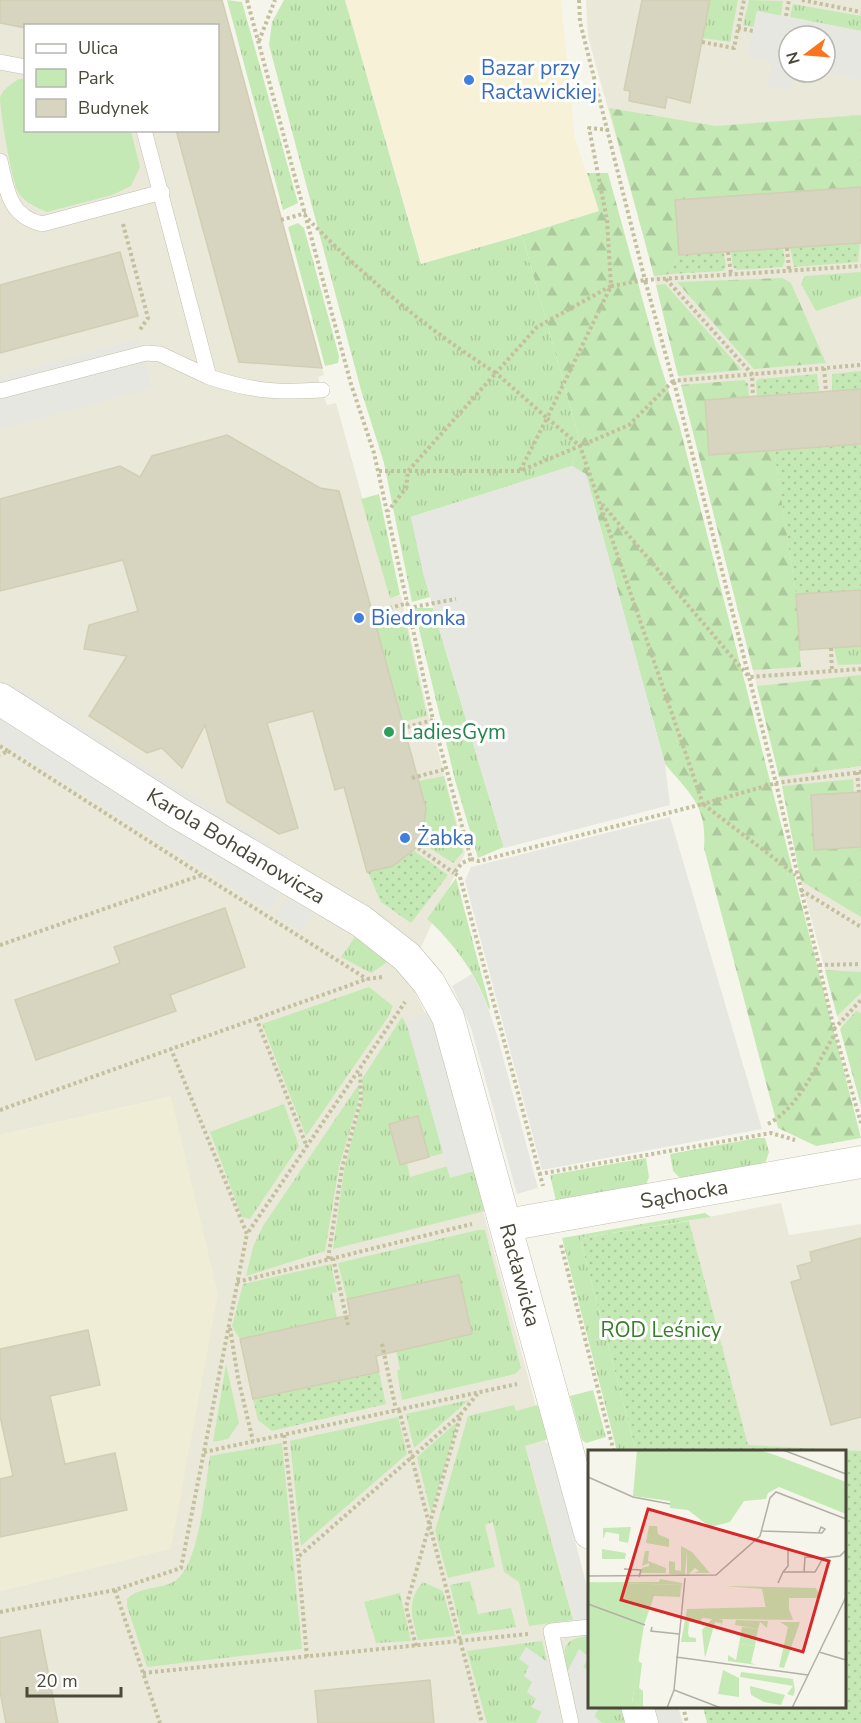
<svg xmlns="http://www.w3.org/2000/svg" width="861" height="1723" viewBox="0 0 861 1723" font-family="'Nunito Sans',sans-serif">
  <defs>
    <pattern id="grass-tufts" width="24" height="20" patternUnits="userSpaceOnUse" patternTransform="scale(1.5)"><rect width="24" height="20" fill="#c5e9b4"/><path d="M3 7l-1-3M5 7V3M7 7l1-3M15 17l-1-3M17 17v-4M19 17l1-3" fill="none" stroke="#abc99c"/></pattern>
    <pattern id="forest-firs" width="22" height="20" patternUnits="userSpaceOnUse" patternTransform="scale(1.5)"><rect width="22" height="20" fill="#c5e9b4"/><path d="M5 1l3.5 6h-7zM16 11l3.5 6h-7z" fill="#abc99c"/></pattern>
    <pattern id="garden-dots" width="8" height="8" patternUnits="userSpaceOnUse" patternTransform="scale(1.5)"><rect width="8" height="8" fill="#c5e9b4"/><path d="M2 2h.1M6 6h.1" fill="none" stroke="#abc99c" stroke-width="1.8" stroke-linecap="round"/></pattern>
  </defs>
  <rect width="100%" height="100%" fill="#f6f5eb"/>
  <path fill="#eae8d9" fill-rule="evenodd" d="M0,0H222L324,375L318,377L327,405L336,403L390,597L401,596L428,713L465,853L407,977L434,1030L589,1602L590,1706L619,1707L623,1723H0V1591L171,1548L170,1097L0,1135ZM26,26H218V130H26Z
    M586,0H861V1102L801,881L782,786L646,245L588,37ZM789,36H825V72H789Z
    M781,1203L789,1235L861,1224V1451L748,1446L689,1221Z"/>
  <path fill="#f7f1d7" d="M345,0H561L575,139L600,211L422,264Z"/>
  <path fill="#efedd5" d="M171,1097L218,1294L171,1548L0,1591V1135Z"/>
  <path fill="url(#grass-tufts)" d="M227,0L242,2L298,203L283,210Z
    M284,0H345L421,264L522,235L579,437L572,466L411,517L430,597L412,602L384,463L361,390L269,45L272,22Z
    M710,0H738L730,42L703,38Z
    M749,0L783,1L781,16L757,11L754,27L743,25Z
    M793,4L861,16V31L790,17Z
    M298,223L304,228L339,356L338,363L325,366L288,227Z
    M861,272V296L816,311L801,284L805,276Z
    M379,494L400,595L390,598L361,499Z
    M414,608H433L504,847L478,858L455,780Z
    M404,614L427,716L403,722L375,622Z
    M861,646V664L838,665L834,648Z
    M444,776L463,852L453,863L420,842L426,815L419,781Z
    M456,878L490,1007L489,1010C477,975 454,943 427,919Z
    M355,937L385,960L386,963L371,973L341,957Z
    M369,987L393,1006L388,1017L306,1136L262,1024Z
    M402,1017L411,1033L444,1153L429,1157L418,1116L389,1124L399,1165L407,1163L410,1177L448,1166L451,1177L474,1171L485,1211L333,1249L344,1170L363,1098L362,1079Z
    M359,1084V1099L339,1167L325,1251L246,1276L253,1247L263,1226Z
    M284,1104L299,1146L250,1219L242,1217L210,1132Z
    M757,1138H765L769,1152L766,1161L758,1166L681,1179L673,1171L670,1154Z
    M646,1158L649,1177L646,1185L556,1201L550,1175Z
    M705,1213L711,1217L580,1238L636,1451H617L562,1238Z
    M478,1230H485L521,1368L515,1374L402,1400L397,1371L400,1369L396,1351L472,1334L459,1275L347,1299L338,1263Z
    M331,1264L337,1292L332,1293L337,1318L240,1339L232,1326L243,1284Z
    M226,1364L239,1423L228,1439L213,1442Z
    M593,1390L606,1437L586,1443L582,1440L570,1396Z
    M469,1400L414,1448L406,1414Z
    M514,1405L516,1411L538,1405L548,1439L525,1446L573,1620L529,1626L519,1582L504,1572L493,1522L485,1525L495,1567L448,1578L435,1531L468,1416Z
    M398,1417L407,1454L301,1546L290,1441Z
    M458,1421L431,1513L417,1457Z
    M282,1443L302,1649L147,1667L127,1606V1599C140,1586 160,1590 175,1581C200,1564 205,1486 210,1456Z
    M470,1581L478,1614L511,1608L516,1627L462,1635L450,1585Z
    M423,1582L443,1591L455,1636L418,1640C412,1617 406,1601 423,1582Z
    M400,1593L411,1641L376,1643L364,1602Z
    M589,1636V1671L583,1667L567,1672C562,1648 562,1639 589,1636Z
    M542,1641L547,1662L527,1648L536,1699L542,1712L536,1723H487L467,1651Z
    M599,1707H621L625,1723H602L594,1717Z"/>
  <path fill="url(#forest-firs)" d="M609,108L716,126L861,115V187L675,201L679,255L670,274L654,276Z
    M587,173H608L659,360L679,424L861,1138L816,1146L778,1128L704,848C707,806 691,795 665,764L586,475L572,466L579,437L522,235L599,211Z
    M782,278L791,283L826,363L754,369L677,282Z
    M665,284L742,370L678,376L656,285Z
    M744,380L748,384L749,397L705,400L709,455L774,450L796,594L801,667L753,670L681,385Z
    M861,675V766L779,777L757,686Z
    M853,779L854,792L811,795L815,850L861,847V917L801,881L782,786Z
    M825,970L861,972V993L837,1016Z
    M856,1011L861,1013V1106L840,1029Z"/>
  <path fill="#c5e9b4" d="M19,79H25L26,130L131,131L140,167L131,186L112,195L47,212C36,207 23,202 17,190C11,176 0,112 0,98C2,90 12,83 19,79Z"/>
  <path fill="url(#garden-dots)" d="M860,243L858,262L794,267L790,247Z
    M783,248L785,261L782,267L737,270L733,267L731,252Z
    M724,252L726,267L723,271L670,274L679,255Z
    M861,371V389L832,391V374Z
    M817,374L819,391L757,396L756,382L758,379Z
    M861,444V590L796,594L774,450Z
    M413,850L448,875L411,923L381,902L367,870L393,866Z
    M689,1221L748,1445L861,1451V1723H707L703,1707L844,1706V1452L636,1451L580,1238Z
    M379,1372L386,1404L272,1431L258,1420L253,1399Z"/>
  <path fill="#e7e7e2" d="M757,11L861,31V80L821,72H825V36H789V72H794L790,90L767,86L772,62L747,57Z
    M139,339L152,388L0,429V376Z
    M572,466L586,474L665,764L670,805L504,848L423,573L411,517Z
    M14,684L289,856L284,865L9,692Z
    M0,715L283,891L271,911L0,742Z
    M670,817L762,1129L542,1170L465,881L471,867Z
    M288,895L314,911L301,931L276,916Z
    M472,974L485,999L497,1035L538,1188L517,1194L471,1028L452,986Z
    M428,1012L437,1031L474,1171L450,1178L406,1022Z
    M549,1442L589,1594V1618L575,1620L527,1449Z
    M526,1647L547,1662L561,1723H536L542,1712L531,1707L536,1699L527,1692L532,1682L524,1676L529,1666L519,1659Z
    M579,1649L589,1657L583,1667L589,1671L587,1682L590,1706L599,1707L594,1716L602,1723H579L567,1672Z
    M654,1707H678L683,1723H659Z"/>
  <path fill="#d7d4c0" stroke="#d2ceb3" stroke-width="1.5" d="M0,0H222L322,368L239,362L176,130H218V26H26V28L0,23Z
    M642,0H710L690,103L667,97L665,108L629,101L630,91L624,90Z
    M861,187V243L679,255L675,200Z
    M120,252L138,316L0,353V285Z
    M861,389V444L709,455L705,400Z
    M227,435L320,488L339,491L426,808L422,843L393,866L367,872L344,787L335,790L313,711L267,723L298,828L279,834L227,802L205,725L182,768L162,748L147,753L89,716L127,656L84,649L89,625L138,611L123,560L0,591V499L120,466L140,477L152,456Z
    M861,590V646L800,650L796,594Z
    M861,792V847L814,850L811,795Z
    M225,908L245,967L170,995L176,1011L36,1060L15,1000L120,963L114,947Z
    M418,1116L429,1157L400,1165L389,1124Z
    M861,1238V1417L831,1425L791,1282L801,1279L797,1266L812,1262L810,1252Z
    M459,1275L472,1334L376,1356L379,1372L253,1399L240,1339L350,1315L347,1299Z
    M88,1330L100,1385L50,1396L65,1464L115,1453L127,1510L0,1537V1479L13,1476L0,1416V1349Z
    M40,1630L58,1723H6L0,1691V1638Z
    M430,1680L434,1723H318L315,1691Z"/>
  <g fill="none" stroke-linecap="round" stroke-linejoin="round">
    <defs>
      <path id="service" d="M0,62L26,67
        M144,130L209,377C252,391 276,393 322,390
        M0,161C7,191 9,216 42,224L162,192
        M0,391L146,353L160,354L209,377
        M571,1723L551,1631L590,1627"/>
      <path id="minor" d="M0,699L178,813L361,921L407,957L429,983L448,1017L590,1533
        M507,1225L861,1162
        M637,1706L642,1723"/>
    </defs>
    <use href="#service" stroke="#c1bfad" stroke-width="16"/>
    <use href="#minor" stroke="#c1bfad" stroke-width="33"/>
    <path stroke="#c3bf9f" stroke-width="4" stroke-dasharray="3 3" stroke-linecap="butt" d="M247,0L351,384L374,453L433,720L471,859L462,863L454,873L460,877L543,1186
      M579,0L580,22L645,280L861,266
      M802,0L861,12
      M786,16L789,0
      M738,28L753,31
      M259,41L275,0
      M702,42L734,48L744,0
      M609,130L589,128L607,220L611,286L645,280L673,381L861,365
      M308,219C364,277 428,330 496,373L408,471L406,488L388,511
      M281,220L306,213
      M123,224L148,318L139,331
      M787,248L789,270
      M728,252L731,274
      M666,279L752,374L753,396
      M824,368L826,391
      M673,381L629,425L580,446L703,804L776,783L834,1029L861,1123
      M674,382L749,677L861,669
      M379,471H520L580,446L547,418L611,286L537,327L496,373L547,418L520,471
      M602,504L749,677L776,783L861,772
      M408,608L456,599
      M372,613L408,603
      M831,648L832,672
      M407,727L433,720
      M0,746L8,751L0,755
      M8,751L202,875
      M857,772L859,792
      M412,778L446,769
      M418,848L454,873
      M471,859L479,861L703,804L796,875
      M801,890L861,927
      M0,945L202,875L367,979
      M819,965L861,964
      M382,977L367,979L171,1049L247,1234L405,1002
      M256,1018L307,1147
      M834,1029L861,1000
      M0,1110L171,1049
      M768,1124C801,1106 816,1064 835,1034
      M539,1174L771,1133L795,1140
      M561,1245L614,1452
      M333,1258L348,1325
      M328,1259L342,1168L361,1099L360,1072
      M237,1282L472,1224
      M230,1328L238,1378L253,1441
      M382,1344L396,1410
      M399,1410L482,1723
      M284,1435L298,1556
      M204,1452L517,1384
      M115,1590L160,1723
      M0,1612L115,1590L181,1568L247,1234
      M416,1646L406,1607L461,1414L478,1393
      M307,1657L298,1557L461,1414
      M143,1673L528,1634
      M683,1706L687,1723"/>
    <use href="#service" stroke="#fff" stroke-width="15"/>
    <use href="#minor" stroke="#fff" stroke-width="32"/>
  </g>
  <g fill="#3f7fe0" stroke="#fff" stroke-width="2">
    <circle cx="469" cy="80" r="6"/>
    <circle cx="359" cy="618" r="6"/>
    <circle cx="405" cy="838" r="6"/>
  </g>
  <circle fill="#2e9e5b" stroke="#fff" stroke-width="2" cx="389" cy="732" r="6"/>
  <g text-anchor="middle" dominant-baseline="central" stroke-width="6" stroke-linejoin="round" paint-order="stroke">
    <g font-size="21" fill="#366cbe" stroke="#fff" text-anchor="start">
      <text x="481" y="68">Bazar przy<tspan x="481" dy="24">Racławickiej</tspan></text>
      <text x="371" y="618">Biedronka</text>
      <text x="417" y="838">Żabka</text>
    </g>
    <g font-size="21" fill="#27864d" stroke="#fff" text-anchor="start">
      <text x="401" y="732">LadiesGym</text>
    </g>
    <g font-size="21" fill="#4a4839" stroke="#fff">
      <text transform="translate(236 846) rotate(31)">Karola Bohdanowicza</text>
      <text transform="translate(684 1194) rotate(-10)">Sąchocka</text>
      <text transform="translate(520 1275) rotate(75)">Racławicka</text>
    </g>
    <g font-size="21" fill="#367e2a" stroke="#fff">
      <text x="661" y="1330">ROD Leśnicy</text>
    </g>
  </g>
  <g transform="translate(588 1450)">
    <rect width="258" height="258" fill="#f6f5eb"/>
    <path d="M61,76H69L70,84L81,89V97L58,93ZM43,77L40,93L31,91V84L18,82L15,89V78ZM93,96L104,102L122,123H106L111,121L107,118L99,126V100L97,125L81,124V111L87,112V120L93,121ZM14,99L38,103L37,109H14ZM57,101H61L60,111L78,118V123H53L54,118L61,116V113L54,116ZM72,129L94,133L92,149L93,135L0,132H71ZM136,136L228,138L233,148H201V159H178L174,139Z" fill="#c5e9b4"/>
    <path d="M175,157L201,159L205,170L131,169L135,170L133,177V173L127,172L117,208L114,180L124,169L114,168L112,174L107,168L108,172H101L100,183L101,187L108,188V192H93L99,159ZM148,170L180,171L179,178L172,172L170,179L147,175ZM192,172H212L196,218L191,217L200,177ZM151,194L167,196L163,213L169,215L140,211V205L148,210ZM50,211L54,213L51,238L55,241V257L44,253ZM135,220L151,228V247L130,244ZM153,222L205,229L207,241L205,246L199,244L205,236L152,227Z" fill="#c5e9b4"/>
    <path d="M49,0H171L187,5L258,32V64L191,37L180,43L178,49L156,51L142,72L122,77L100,60L82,58V51L45,46Z" fill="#c5e9b4"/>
    <path d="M0,132L93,135L92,147L66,146L56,175L44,252L55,258H0ZM154,177L170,179L167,196L151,194ZM162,238V236L197,245L193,255L176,252L163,245Z" fill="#c5e9b4"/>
    <path fill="none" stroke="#b1b0a4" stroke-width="1.5" d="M195,0L258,24M0,27L45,47L82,54M174,81L234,83L237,79L233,77L231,82M36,119L53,120L51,127M195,122L200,116V98M216,122L217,107L235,108M0,126L128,125L172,86L182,48L188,42L258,69M190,133L195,122H227L235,108L252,106L258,100M0,154L57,175M64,177L63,181L91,184M231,202L258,210M88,207L220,225M86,240L133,258M79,258L86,240L97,128M204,258L258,147"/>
    <path fill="#d62828" fill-opacity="0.15" stroke="#d62828" stroke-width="3" d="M60,59L241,111L215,202L33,150Z"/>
    <rect width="258" height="258" fill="none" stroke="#4a4839" stroke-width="3"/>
  </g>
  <rect x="24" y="24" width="195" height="108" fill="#ffffff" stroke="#b7b6b0" stroke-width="1.5"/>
  <rect x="36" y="44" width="30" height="9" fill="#ffffff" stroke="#b7b6b0" stroke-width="1.5"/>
  <text x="78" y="54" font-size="18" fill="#4a4839">Ulica</text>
  <rect x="36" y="69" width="30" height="18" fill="#c5e9b4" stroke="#b7b6b0" stroke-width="1.5"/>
  <text x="78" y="84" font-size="18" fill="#4a4839">Park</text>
  <rect x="36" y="99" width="30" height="18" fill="#d7d4c0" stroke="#b7b6b0" stroke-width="1.5"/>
  <text x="78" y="114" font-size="18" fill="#4a4839">Budynek</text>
  <g transform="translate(807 54) rotate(254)"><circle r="28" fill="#ffffff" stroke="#b7b6b0" stroke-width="1.5"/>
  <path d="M0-4.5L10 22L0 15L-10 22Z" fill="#fb731d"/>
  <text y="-9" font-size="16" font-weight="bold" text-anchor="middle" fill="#4a4839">N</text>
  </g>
  <path d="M27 1687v9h94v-9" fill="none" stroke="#4a4839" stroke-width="3"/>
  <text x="36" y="1687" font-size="18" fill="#4a4839" stroke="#ffffff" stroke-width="4.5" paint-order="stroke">20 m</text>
</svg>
